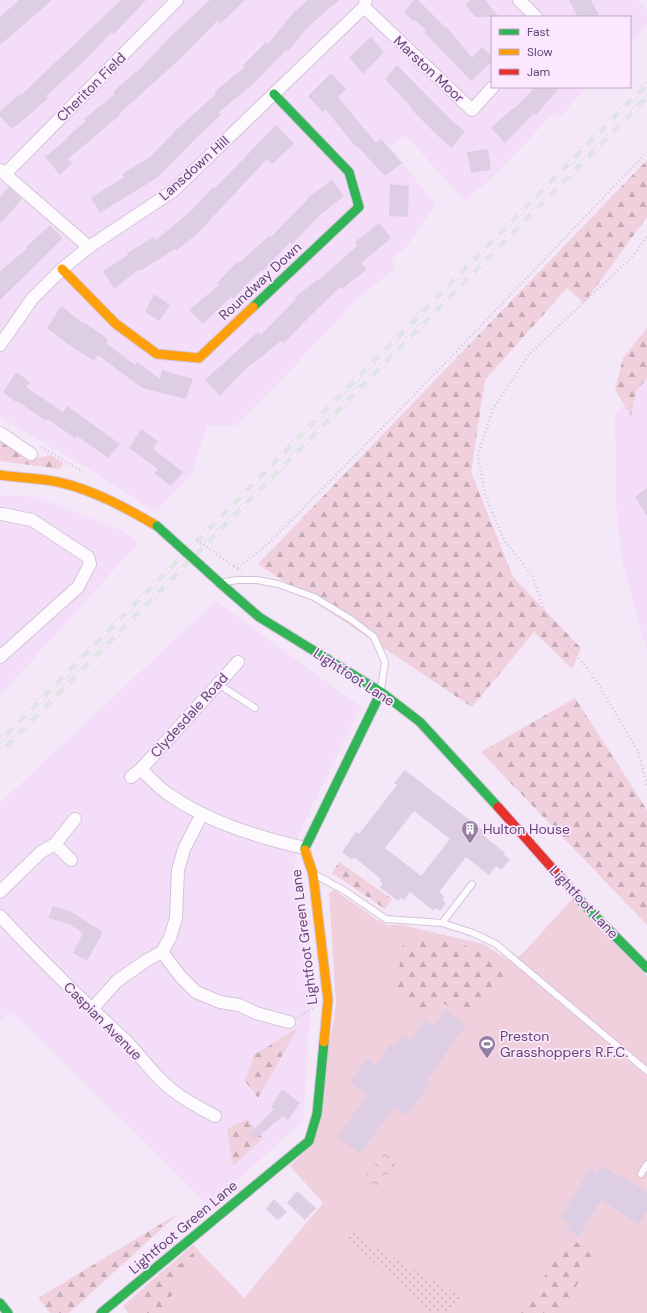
<svg xmlns="http://www.w3.org/2000/svg" width="647" height="1313" viewBox="0 0 647 1313" font-family="'DM Sans',sans-serif">
  <defs>
    <pattern id="forest-firs" width="22" height="20" patternUnits="userSpaceOnUse"><rect width="22" height="20" fill="#f0d0dc"/><path d="M5 1l3.5 6h-7zM16 11l3.5 6h-7z" fill="#c6abb7"/></pattern>
    <pattern id="park-crowns" width="20" height="18" patternUnits="userSpaceOnUse"><rect width="20" height="18" fill="#f0d0dc"/><path d="M2 6a3 3 0 1 1 6 0M12 15a3 3 0 1 1 6 0" fill="none" stroke="#c6abb7"/></pattern>
    <pattern id="garden-dots" width="8" height="8" patternUnits="userSpaceOnUse"><rect width="8" height="8" fill="#f0d0dc"/><path d="M2 2h.1M6 6h.1" fill="none" stroke="#c6abb7" stroke-width="1.8" stroke-linecap="round"/></pattern>
  </defs>
  <rect width="100%" height="100%" fill="#f4e7f7"/>
  <path fill="#f3ddf9" d="M0,0H637L647,10V24L630,45V17H492V87H587L560,117L554,113L489,181L464,200L405,135L390,146L435,205L408,245L391,260L396,268L358,298L270,392L235,426H207L192,473L156,512L82,465L0,417Z
    M647,380V651L622,561L616,502L615,415Z
    M0,495L38,497L123,531L138,543L0,696Z
    M216,601L361,707L298,835L294,871L310,1008L303,1121L209,1206L11,1011L0,1021V803Z"/>
  <path fill="#f0d0dc" d="M334,890L376,919L388,925H402L483,944L508,960L519,956L525,951L573,898L647,976V1313H128L123,1306L193,1245L244,1298L323,1203L290,1166L312,1144L336,1005L329,893Z"/>
  <path fill="url(#forest-firs)" d="M647,160V217L584,303L567,288L485,380L471,472L513,577L581,648L572,669L534,632L472,707L258,564Z
    M647,328V379L636,391L631,416L615,390L623,358Z
    M0,440L33,459L51,455L63,463L60,469L0,461Z
    M575,698L647,810V925L481,752Z
    M339,862L392,899L385,909L332,873Z
    M404,938H446L489,956L508,976L489,1000L469,1017L437,1000L430,1015L414,1009L396,988Z
    M298,1028L258,1098L245,1081L254,1055Z
    M247,1119L263,1138L233,1166L227,1129Z
    M179,1213L69,1313H50L38,1298Z
    M569,1238L584,1247L593,1258L564,1307H548L544,1313H521Z
    M199,1248L163,1310L164,1313H145L136,1300Z"/>
  <path fill="url(#park-crowns)" d="M386,1149L399,1159L378,1188L365,1178Z"/>
  <path fill="url(#garden-dots)" d="M355,1229L364,1237L362,1240L462,1297L448,1313H431L347,1238Z"/>
  <path fill="#ddcee3" fill-rule="evenodd" d="M19,0H52L0,45V17Z
    M121,0H146L114,34L112,32L83,62L46,96L48,98L35,110L12,129L0,116V111L20,94L21,95Z
    M210,0H245L220,24L217,21L181,58L119,114L120,115L68,159L72,163L60,175L45,157L68,138L67,137L86,121L84,119L115,94L113,92L135,72L136,73L172,35Z
    M308,0H339L309,26L288,51L286,50L253,84L219,112L221,115L198,136L158,177L100,213L91,198L124,177L122,174L150,157L178,128L216,94L214,92L245,67L243,65L266,42L268,44L293,13Z
    M414,0H418L446,28L447,27L472,58L482,47L492,57V62L471,81L424,32L426,30L415,20L413,21L404,12Z
    M471,0H485L499,17H475L465,4Z
    M569,0H591L600,17H578Z
    M371,37L384,52L363,74L349,57Z
    M397,65L453,122L465,131L452,148L439,137L411,109L412,108L385,79Z
    M331,73L346,89L338,97L376,143L381,139L402,163L385,176L357,146L356,147L326,110L323,112L308,96Z
    M535,87H560L536,115L534,113L505,143L491,128L513,108L514,109Z
    M276,125L294,144L272,164L267,159L198,233L176,251L175,249L140,271L139,269L114,289L103,271L128,255L127,253L154,237L156,240L192,210L213,187L214,189Z
    M488,149L491,170L471,173L467,152Z
    M332,180L344,196L320,215L292,244L290,242L262,272L261,270L233,299L231,297L203,324L189,310L219,285L217,283L238,261L239,263L270,235L271,237L308,199L307,198Z
    M390,184L409,186L408,217L389,216Z
    M9,187L22,199L0,224V197Z
    M379,223L391,238L361,263L367,269L342,289L340,287L309,317L284,343L281,341L242,372L220,396L205,380L258,332L261,335L296,299L294,298L318,279L319,280L357,246L355,242Z
    M50,225L63,238L0,300V271L28,248L26,247Z
    M154,294L170,305L159,321L145,312Z
    M61,306L84,324L85,323L108,339L106,343L135,365L137,362L160,379L162,370L193,379L186,399L142,388L98,355L94,361L69,345L47,328Z
    M16,372L30,382L26,387L63,412L67,406L120,444L108,458L77,436L76,439L48,419L46,421L17,401L16,402L3,392Z
    M141,429L158,441L153,449L183,472L171,486L154,473L158,469L129,448Z
    M647,488V516L635,497Z
    M405,770L485,832L483,835L505,853L504,855L510,859L501,870L496,866L489,875L466,857L439,892L445,897L442,900L446,903L440,911L436,908L434,911L410,892L404,900L401,898L398,901L380,887L383,884L380,881L381,879L354,857L352,860L342,852L356,832L359,834L397,785L394,783ZM414,811L450,839L421,876L385,848Z
    M53,906L70,911L103,932L87,961L73,953L83,933L69,924L48,918Z
    M446,1010L466,1025L426,1081L430,1084L406,1116L394,1107L360,1154L337,1137L367,1095L350,1082L367,1058L376,1065L391,1043L395,1046L402,1035L410,1041L426,1019L434,1026Z
    M282,1089L300,1103L288,1120L283,1116L254,1140L249,1135L274,1109L271,1107Z
    M601,1166L647,1191V1210L639,1224L601,1200L579,1237L567,1229L570,1224L560,1218L590,1169L597,1173Z
    M297,1191L316,1208L305,1220L287,1203Z
    M274,1199L287,1212L278,1220L266,1209Z"/>
  <g fill="none" stroke-linecap="round" stroke-linejoin="round">
    <defs>
      <path id="lane" d="M224,582L238,580H257L278,584L314,597L352,620L374,637L385,662L381,689
        M218,684L255,708
        M316,875L345,891L386,919L442,923L473,933L496,944L647,1071
        M442,923L472,884
        M641,1174L647,1164"/>
      <path id="street" d="M519,0L536,17
        M364,7L472,110L493,87
        M0,170L89,247
        M5,174L177,0
        M0,345L32,299L62,269L89,247L173,191L364,7L366,0
        M0,433L31,454
        M0,657L78,587L90,564L88,557L32,520L2,514
        M141,769C149,777 158,787 168,794C208,822 257,837 305,848
        M131,777L141,769L238,662
        M55,844L71,860
        M0,892L41,852L55,844L75,819
        M0,916C40,959 82,1000 125,1040C141,1056 153,1075 171,1089C184,1100 200,1108 215,1116
        M162,952L180,976L196,992L220,1002L239,1005L256,1013L289,1022
        M92,1009L117,981L147,960L162,952L170,938L176,918L178,870L184,849L202,814"/>
      <path id="fast" d="M253,307L359,207L349,172L274,94
        M220,583L259,617L381,692L420,722L498,807
        M305,850V848L381,692
        M560,877L588,909L647,968
        M0,1303L8,1313
        M101,1313L309,1141L317,1114L324,1042"/>
      <path id="slow" d="M62,269L116,324L157,354L199,358L253,307
        M0,475C19,478 39,478 58,482C94,490 126,508 157,526
        M305,850L313,874L328,1000L324,1042"/>
      <path id="jam" d="M498,807L560,877"/>
    </defs>
    <use href="#lane" stroke="#d3c5d8" stroke-width="8"/>
    <use href="#street" stroke="#d3c5d8" stroke-width="14"/>
    <use href="#fast" stroke="#d4c5da" stroke-width="11"/>
    <use href="#slow" stroke="#d4c5da" stroke-width="11"/>
    <use href="#jam" stroke="#d4c5da" stroke-width="11"/>
    <path stroke="#d1c8d8" stroke-width="2.5" stroke-dasharray="1 3" stroke-linecap="butt" d="M647,237L630,259L530,353L493,409L478,455L485,495L504,540L533,577L548,622L592,674L638,751L647,785
      M41,447L83,472
      M234,566L241,571
      M237,568L268,544L429,380L647,152
      M298,1017L313,1008"/>
    <use href="#lane" stroke="#fdfbfe" stroke-width="6"/>
    <use href="#street" stroke="#fdfbfe" stroke-width="12"/>
    <use href="#fast" stroke="#30b455" stroke-width="9"/>
    <use href="#slow" stroke="#ff9f0a" stroke-width="9"/>
    <use href="#jam" stroke="#e5322d" stroke-width="9"/>
    <defs>
      <path id="rail" d="M0,741L647,84
        M0,753L647,97"/>
    </defs>
    <use href="#rail" stroke="#e1e4e5" stroke-width="4.5"/>
    <use href="#rail" stroke="#fbe8ff" stroke-width="3" stroke-dasharray="9" stroke-linecap="butt"/>
    <defs>
      <path id="fast-bridge" d="M157,526L220,583"/>
    </defs>
    <use href="#fast-bridge" stroke="#d4c5da" stroke-width="11" stroke-linecap="butt"/>
    <path stroke="#d1c8d8" stroke-width="2.5" stroke-dasharray="1 3" stroke-linecap="butt" d="M197,540L234,566"/>
    <use href="#fast-bridge" stroke="#30b455" stroke-width="9"/>
  </g>
  <defs>
    <symbol id="building-pin" viewBox="-11 -11 22 30"><path d="M0 17L-7.5 6A9.5 9.5 0 1 1 7.5 6Z" fill="#957ea3" stroke="#fbe8ff"/><path d="M-4-6H4V6H1V3H-1V6H-4ZM-2.5-4.3h1.7v1.8h-1.7ZM.8-4.3h1.7v1.8H.8ZM-2.5-1h1.7V.8h-1.7ZM.8-1h1.7V.8H.8Z" fill="#fff"/></symbol>
    <symbol id="stadium-pin" viewBox="-11 -11 22 30"><path d="M0 17L-7.5 6A9.5 9.5 0 1 1 7.5 6Z" fill="#957ea3" stroke="#fbe8ff"/><path d="M0-5a6.5 5 0 1 0 0 10a6.5 5 0 1 0 0-10ZM-3.5-1.8h7v3.6h-7Z" fill="#fff"/></symbol>
  </defs>
  <g fill-rule="evenodd">
    <use href="#building-pin" x="460" y="819" width="20" height="27"/>
    <use href="#stadium-pin" x="477" y="1034" width="20" height="27"/>
  </g>
  <g text-anchor="middle" dominant-baseline="central" stroke-width="3.5" stroke-linejoin="round" paint-order="stroke">
    <g font-size="14" fill="#624576" stroke="#fbe8ff">
      <text transform="translate(429 69) rotate(43)">Marston Moor</text>
      <text transform="translate(91 87) rotate(-45)">Cheriton Field</text>
      <text transform="translate(194 168) rotate(-42)">Lansdown Hill</text>
      <text transform="translate(260 281) rotate(-43)">Roundway Down</text>
      <text transform="translate(354 677) rotate(33)">Lightfoot Lane</text>
      <text transform="translate(189 715) rotate(-48)">Clydesdale Road</text>
      <text transform="translate(584 902) rotate(47)">Lightfoot Lane</text>
      <text transform="translate(304 937) rotate(-97)">Lightfoot Green Lane</text>
      <text transform="translate(103 1021) rotate(45)">Caspian Avenue</text>
      <text transform="translate(183 1227) rotate(-40)">Lightfoot Green Lane</text>
    </g>
    <g font-size="14" fill="#624576" stroke="#fbe8ff" text-anchor="start">
      <text x="483" y="829">Hulton House</text>
      <text x="500" y="1036">Preston<tspan x="500" dy="16">Grasshoppers R.F.C.</tspan></text>
    </g>
  </g>
  <rect x="491" y="16" width="140" height="72" fill="#fbe8ff" stroke="#bea7c8"/>
  <rect x="499" y="29" width="20" height="6" fill="#30b455" stroke="#bea7c8"/>
  <text x="527" y="36" font-size="12" fill="#624576">Fast</text>
  <rect x="499" y="49" width="20" height="6" fill="#ff9f0a" stroke="#bea7c8"/>
  <text x="527" y="56" font-size="12" fill="#624576">Slow</text>
  <rect x="499" y="69" width="20" height="6" fill="#e5322d" stroke="#bea7c8"/>
  <text x="527" y="76" font-size="12" fill="#624576">Jam</text>
</svg>
